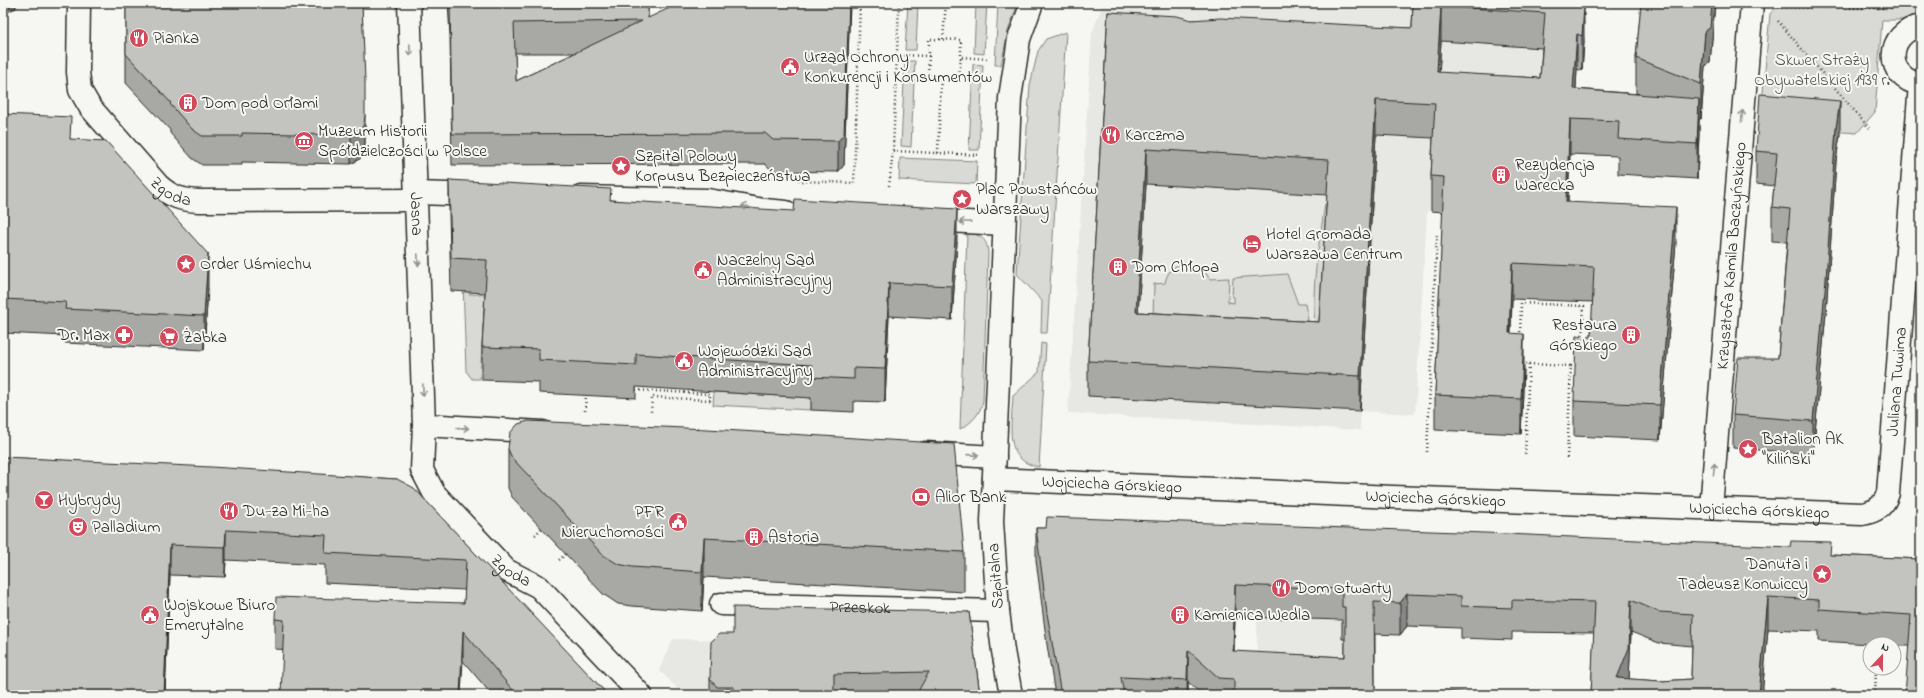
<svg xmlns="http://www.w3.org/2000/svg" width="1924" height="698" viewBox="0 0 1924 698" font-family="'Indie Flower',sans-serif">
  <rect width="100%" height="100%" fill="#f6f6f2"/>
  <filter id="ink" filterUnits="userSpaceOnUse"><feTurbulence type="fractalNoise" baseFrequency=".025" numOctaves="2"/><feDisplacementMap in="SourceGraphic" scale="8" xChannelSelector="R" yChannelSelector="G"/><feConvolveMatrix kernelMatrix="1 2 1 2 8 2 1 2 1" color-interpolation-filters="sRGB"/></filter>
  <g filter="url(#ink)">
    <path fill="#e7e7e3" d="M1152,3H1548L1540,113L1431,211H1427L1415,414L1360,411V430L1068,413L1092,33L1102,6L1151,7Z
      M1257,618L1374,622L1375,695H1376H1264L1207,684L1188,682V695L1060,678L1257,658Z
      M673,639L733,640L794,695H684L659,670Z"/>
    <path fill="#d9d9d5" stroke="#828280" d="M908,3H918L916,50H905Z
      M976,3H987L984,54L974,53Z
      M998,3H1018L1008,31L1001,65H995Z
      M1779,3H1921V20H1882L1875,112L1857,133L1760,126L1770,14Z
      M1066,32L1047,333H1041L1042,301L1017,274L1030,85L1038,51L1046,39Z
      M905,61H915L911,147L901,146Z
      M973,64L983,65L979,150H969Z
      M900,158L977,161L976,184L899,180Z
      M1325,204H1328L1321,326L1315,327C1311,285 1319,245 1325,204Z
      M967,233C980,234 988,239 988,254L983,401C980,414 972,423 960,429Z
      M1184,263L1201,267L1210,279L1229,278L1228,302L1234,303V297H1232L1233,278L1287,274L1298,304H1305L1309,325L1153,316L1154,284L1165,283C1167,272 1173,265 1184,263Z
      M463,282L469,283V294L488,295L485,299L480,379H472L466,371Z
      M1041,343L1046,344L1039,467C1002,461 1012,424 1013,396L1039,372Z
      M714,392L812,398L811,410L713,405Z"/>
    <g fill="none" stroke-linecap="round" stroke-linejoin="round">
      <defs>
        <g id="street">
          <path id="s1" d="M79,3L78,72L80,90L90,107L158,185C171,197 182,200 199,201L416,200"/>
          <path id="s2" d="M409,3L424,425L422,470L434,493L506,570L539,587L641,695"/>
          <path d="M1921,26C1885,32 1884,79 1921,84"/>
          <path d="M416,193L479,195"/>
          <path d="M581,197L708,200L764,210L786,212"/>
          <path d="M928,220L1004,224"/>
          <path d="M424,425L543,432"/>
          <path d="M925,453L995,457"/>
          <path id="s3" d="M994,479L1393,497L1862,514C1876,512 1884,506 1888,493L1920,84"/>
          <path id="s4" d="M1711,508L1752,3"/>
          <path id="s5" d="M721,604L998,611"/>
          <path d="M1011,695L1003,651L998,611L992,522L1010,98L1019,39L1032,3"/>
        </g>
      </defs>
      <use href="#street" stroke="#2b2b2b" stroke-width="25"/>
      <path stroke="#2b2b2b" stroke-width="2.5" stroke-dasharray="1 3" stroke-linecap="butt" d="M1778,7L1891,8
        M1778,21L1869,128
        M943,39L946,3
        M896,55L929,56V39L961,40V57L988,59
        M929,56L928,75L941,76L938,153
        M941,76L959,77L961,57
        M893,151L980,155
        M771,177H791L802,181L854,183L860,3
        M889,186L893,151L899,3
        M1520,336L1521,303L1584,306L1582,339
        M1522,364H1529L1525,456
        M1529,364L1571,366
        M636,390L710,394V400L652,397L651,413
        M585,411L586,395
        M1427,452L1437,233
        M1567,458L1571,366H1578
        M535,535L541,529
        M559,560L566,554
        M1875,695L1876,668"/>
      <use href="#street" stroke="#f6f6f2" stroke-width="22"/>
    </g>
    <path fill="#a8a8a5" stroke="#2b2b2b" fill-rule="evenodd" d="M126,3H362L365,144L364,153L361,158L351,164L242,162V165H202L192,158L170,133V130L126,83Z
      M448,3H648V18L723,4L850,3L844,165L838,172L773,171L765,164L452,165L450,36ZM515,53H575L516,81Z
      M1413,3H1581L1584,42L1582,71L1577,69L1576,89L1639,94L1636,93V58L1641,6H1611L1602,3H1715L1710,63L1705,66L1701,119H1699V134L1697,179L1618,174V156L1570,154L1568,202L1676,242L1660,440L1574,436V401L1591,337L1593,302L1512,299L1511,333L1524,369L1521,434L1435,430V395L1443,212L1431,211V176L1433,138L1376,135L1360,411L1088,396V361L1108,12L1191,20L1412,28ZM1441,41L1542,48L1540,78L1439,73ZM1146,184L1327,195L1319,322L1138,312Z
      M3,23L5,58L3,114L71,139L208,288L204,350L65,343V336L3,333Z
      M1840,134L1836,161L1826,312L1813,454L1733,448V415L1778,358L1787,242L1772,241V207L1774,186L1756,184V151Z
      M449,180L611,200L957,242L952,320L889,316L885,402L854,401V412L811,410V398L636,387V398L539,393V382L482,380V347L485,293L451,291L449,213Z
      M508,449L964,552V592L704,577L702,611L632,606L618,604L603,594L512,497L508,488Z
      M3,457L397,479L608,695H492L463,661L275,649V619L464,603L465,590L325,583V565L226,560L225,577L170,575L165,695H3Z
      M1036,528L1831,555L1921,559L1909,646H1894V644H1870L1819,641V631L1768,629L1762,695H1591L1594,633L1512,632V640L1461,638V628L1407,626L1400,635L1375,634V695H1202L1188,682V695H1055L1047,645L1036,560ZM1235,617L1342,620V639H1345V657L1234,652ZM1631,632L1659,643L1692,646L1691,679L1661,681L1629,679Z
      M969,612L980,695H710V679L733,634Z"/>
    <path fill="#888886" stroke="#2b2b2b" d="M3,3H16V8L3,14Z
      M849,3H850L844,165L838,172V141Z
      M1712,3H1715L1710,63L1705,66L1701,119V84L1705,31Z
      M1441,6V41L1437,108V72Z
      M1584,7V42L1582,71V36Z
      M5,24V58L3,115V81Z
      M1577,34V69L1574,119L1573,89Z
      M1699,99V134L1697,179V144Z
      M1376,100V135L1360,411V376Z
      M1840,101V134L1836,161L1826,312L1813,454V421L1836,128Z
      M365,115V144L364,153L361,158L351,164V135Z
      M1570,119V154L1566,237V202Z
      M1146,149V184L1136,347V312Z
      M1676,207V242L1660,440V405Z
      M957,209V242L952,320V286Z
      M208,254V288L204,350V316Z
      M1512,263V299L1509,368V333Z
      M889,283V316L885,402V369Z
      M1524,334V369L1521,434V399Z
      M226,530V560L225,577V547Z
      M704,538V577L702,611V572Z
      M170,545V575L165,695H164Z
      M1235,585V617L1233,679V651Z
      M1407,594V626L1400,635V603Z
      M1768,597V629L1762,695H1759Z
      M1631,600V632L1629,680L1617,678Z
      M463,631V661L461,695H460Z
      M1188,650V695H1187Z"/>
    <path fill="#c3c3c0" stroke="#2b2b2b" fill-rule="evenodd" d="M126,3H362L365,81V115L364,124L361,129L351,135L242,133V136H202L192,129L170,104L171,103L126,54Z
      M450,3H648V18L680,3L723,4V3H849L844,134L838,141L773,140L765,133L452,134ZM642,21L516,81L514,23Z
      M1413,3H1581L1584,7L1582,36L1577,34L1573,89L1699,99L1697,144L1618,139L1619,121L1570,119L1566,202L1676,207L1660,405L1574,401L1576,336L1591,337L1594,267L1512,263L1509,333L1524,334L1521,399L1435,395L1444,177L1431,176L1435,103L1376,100L1360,376L1088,361L1108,12L1177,16L1191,20L1220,18L1412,28ZM1441,6L1545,13L1540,78L1437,72ZM1146,149L1329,160L1319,322L1136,312Z
      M1641,3H1712L1710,28L1705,31L1701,84L1636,58Z
      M3,23L5,24L3,81Z
      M1760,94L1840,101L1836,128L1826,279L1813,421L1733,415L1738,358H1778L1790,209L1772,207L1777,153L1756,151Z
      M3,114L71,117L70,139L106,141L208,254L204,316L65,309L66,302L3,299Z
      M449,180L611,189L610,200L794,211L795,199L957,209L952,286L889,283L885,369L854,368V379L811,377L812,365L714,359L636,354V365L539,360V349L482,347L487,260L451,258Z
      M528,421L707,429L954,444L964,552L704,538L702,572L632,567L618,564L603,555L512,458L508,449L510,433L518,424Z
      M3,457L211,467L397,479L414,488L608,695H517L463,631L460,695H281L284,620L275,619L276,597L464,603L466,560L325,553L326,535L226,530L225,547L170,545L164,695H3Z
      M1047,517L1485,533L1790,547L1791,541L1831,542L1830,555L1921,559V695H1905L1911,615L1819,609V600L1768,597L1759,695H1591L1595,602L1512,600V608L1461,606V596L1407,594L1400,603L1374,602L1375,695H1234V679L1219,678L1188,650L1187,680L1121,677L1124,695H1061L1047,613L1036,528H1046ZM1235,585L1342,589V607H1345V657L1233,651ZM1631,600L1659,612L1693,614L1691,679L1661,681L1617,678L1629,648Z
      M733,607L969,612L980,695H916L929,672L834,674V695H733L734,687H717L710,679L711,642L719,634H733Z
      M1438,691L1516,695H1437Z"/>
    <defs><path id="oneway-shaft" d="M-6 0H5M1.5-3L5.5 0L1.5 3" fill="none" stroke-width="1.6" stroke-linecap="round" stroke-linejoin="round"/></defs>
    <g stroke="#90908e">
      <use href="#oneway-shaft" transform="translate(410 50) rotate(88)"/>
      <use href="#oneway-shaft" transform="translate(1742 116) rotate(-85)"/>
      <use href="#oneway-shaft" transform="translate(747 207) rotate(-168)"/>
      <use href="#oneway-shaft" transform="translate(965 222) rotate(-177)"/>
      <use href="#oneway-shaft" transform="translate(418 260) rotate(88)"/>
      <use href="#oneway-shaft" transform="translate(423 390) rotate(88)"/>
      <use href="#oneway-shaft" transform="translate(463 428) rotate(4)"/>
      <use href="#oneway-shaft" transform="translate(973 455) rotate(4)"/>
      <use href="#oneway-shaft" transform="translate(1714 469) rotate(-85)"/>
    </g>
  </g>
  <defs>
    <symbol id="restaurant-disc" viewBox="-11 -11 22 22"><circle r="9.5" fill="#d1495b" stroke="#f6f6f2"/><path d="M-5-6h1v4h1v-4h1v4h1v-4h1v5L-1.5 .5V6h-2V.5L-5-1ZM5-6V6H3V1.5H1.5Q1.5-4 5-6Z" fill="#fff"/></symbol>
    <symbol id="civic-disc" viewBox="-11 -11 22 22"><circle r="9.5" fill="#d1495b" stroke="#f6f6f2"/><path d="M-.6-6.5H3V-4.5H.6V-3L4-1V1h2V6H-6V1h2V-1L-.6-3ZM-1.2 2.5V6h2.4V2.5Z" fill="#fff"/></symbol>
    <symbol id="building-disc" viewBox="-11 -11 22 22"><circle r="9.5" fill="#d1495b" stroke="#f6f6f2"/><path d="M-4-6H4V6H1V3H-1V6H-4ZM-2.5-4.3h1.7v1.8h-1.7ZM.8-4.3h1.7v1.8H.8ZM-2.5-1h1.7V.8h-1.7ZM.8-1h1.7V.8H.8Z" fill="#fff"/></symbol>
    <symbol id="museum-disc" viewBox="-11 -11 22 22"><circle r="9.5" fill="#d1495b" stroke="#f6f6f2"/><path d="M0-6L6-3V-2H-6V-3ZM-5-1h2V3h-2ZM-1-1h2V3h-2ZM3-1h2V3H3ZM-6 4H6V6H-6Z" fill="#fff"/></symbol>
    <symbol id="sight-disc" viewBox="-11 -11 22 22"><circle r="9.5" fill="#d1495b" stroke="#f6f6f2"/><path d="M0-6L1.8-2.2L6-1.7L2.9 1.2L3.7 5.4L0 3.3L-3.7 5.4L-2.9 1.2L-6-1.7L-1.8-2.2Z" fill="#fff"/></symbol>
    <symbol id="hotel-disc" viewBox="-11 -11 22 22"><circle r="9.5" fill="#d1495b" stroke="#f6f6f2"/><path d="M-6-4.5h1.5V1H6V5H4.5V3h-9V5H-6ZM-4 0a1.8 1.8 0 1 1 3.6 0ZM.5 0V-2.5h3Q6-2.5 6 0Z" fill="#fff"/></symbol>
    <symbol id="pharmacy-disc" viewBox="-11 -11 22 22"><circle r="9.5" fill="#d1495b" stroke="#f6f6f2"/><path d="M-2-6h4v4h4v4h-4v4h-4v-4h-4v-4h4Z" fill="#fff"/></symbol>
    <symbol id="supermarket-disc" viewBox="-11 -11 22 22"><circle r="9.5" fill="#d1495b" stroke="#f6f6f2"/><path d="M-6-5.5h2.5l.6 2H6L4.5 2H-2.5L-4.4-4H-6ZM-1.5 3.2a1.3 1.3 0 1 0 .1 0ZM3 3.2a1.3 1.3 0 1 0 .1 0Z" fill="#fff"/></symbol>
    <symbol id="bank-disc" viewBox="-11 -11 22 22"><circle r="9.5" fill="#d1495b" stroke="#f6f6f2"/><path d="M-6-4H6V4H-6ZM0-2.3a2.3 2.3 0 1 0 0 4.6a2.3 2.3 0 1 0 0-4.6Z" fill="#fff"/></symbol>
    <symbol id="bar-disc" viewBox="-11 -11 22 22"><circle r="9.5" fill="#d1495b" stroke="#f6f6f2"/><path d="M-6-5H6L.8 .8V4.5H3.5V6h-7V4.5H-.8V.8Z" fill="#fff"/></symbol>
    <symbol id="theatre-disc" viewBox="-11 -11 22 22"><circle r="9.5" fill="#d1495b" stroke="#f6f6f2"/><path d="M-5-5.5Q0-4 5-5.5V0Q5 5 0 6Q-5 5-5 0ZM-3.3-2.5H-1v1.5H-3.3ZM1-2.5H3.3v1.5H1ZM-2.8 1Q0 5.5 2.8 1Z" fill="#fff"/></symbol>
  </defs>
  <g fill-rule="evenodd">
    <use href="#restaurant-disc" x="128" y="27" width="22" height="22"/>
    <use href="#civic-disc" x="779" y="56" width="22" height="22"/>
    <use href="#building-disc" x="177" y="92" width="22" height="22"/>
    <use href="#restaurant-disc" x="1100" y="124" width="22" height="22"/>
    <use href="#museum-disc" x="293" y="130" width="22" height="22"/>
    <use href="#sight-disc" x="610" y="155" width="22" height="22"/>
    <use href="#building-disc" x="1490" y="164" width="22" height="22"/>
    <use href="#sight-disc" x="951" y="188" width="22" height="22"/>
    <use href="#hotel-disc" x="1241" y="233" width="22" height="22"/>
    <use href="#sight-disc" x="175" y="253" width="22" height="22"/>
    <use href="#building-disc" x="1107" y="256" width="22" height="22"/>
    <use href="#civic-disc" x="692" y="259" width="22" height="22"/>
    <use href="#pharmacy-disc" x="113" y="324" width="22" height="22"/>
    <use href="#building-disc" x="1620" y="324" width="22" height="22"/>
    <use href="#supermarket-disc" x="158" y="326" width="22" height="22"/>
    <use href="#civic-disc" x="673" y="350" width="22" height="22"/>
    <use href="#sight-disc" x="1737" y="438" width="22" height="22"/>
    <use href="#bank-disc" x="910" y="486" width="22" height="22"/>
    <use href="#bar-disc" x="33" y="489" width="22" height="22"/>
    <use href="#restaurant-disc" x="218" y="500" width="22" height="22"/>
    <use href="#civic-disc" x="667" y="511" width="22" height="22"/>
    <use href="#theatre-disc" x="67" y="516" width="22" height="22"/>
    <use href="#building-disc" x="743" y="526" width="22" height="22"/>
    <use href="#sight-disc" x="1811" y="563" width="22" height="22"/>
    <use href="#restaurant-disc" x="1270" y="577" width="22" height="22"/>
    <use href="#civic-disc" x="139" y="604" width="22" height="22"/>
    <use href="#building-disc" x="1169" y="604" width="22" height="22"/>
  </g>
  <g text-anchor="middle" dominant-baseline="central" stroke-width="4" stroke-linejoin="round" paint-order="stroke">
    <g font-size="17" fill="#2b2b2b" stroke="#f6f6f2" text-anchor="start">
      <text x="153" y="38">Pianka</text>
      <text x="804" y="57">Urząd Ochrony<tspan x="804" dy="20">Konkurencji i Konsumentów</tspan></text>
      <text x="202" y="103">Dom pod Orłami</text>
      <text x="318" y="131">Muzeum Historii<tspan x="318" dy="20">Spółdzielczości w Polsce</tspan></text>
      <text x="1125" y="135">Karczma</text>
      <text x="635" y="156">Szpital Polowy<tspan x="635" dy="20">Korpusu Bezpieczeństwa</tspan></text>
      <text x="1515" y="165">Rezydencja<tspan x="1515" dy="20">Warecka</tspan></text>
      <text x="976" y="189">Plac Powstańców<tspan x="976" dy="20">Warszawy</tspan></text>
      <text x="1266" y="234">Hotel Gromada<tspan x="1266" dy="20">Warszawa Centrum</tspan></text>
      <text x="717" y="260">Naczelny Sąd<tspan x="717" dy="20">Administracyjny</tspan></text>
      <text x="200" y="264">Order Uśmiechu</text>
      <text x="1132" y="267">Dom Chłopa</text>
      <text x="1617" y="325" text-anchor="end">Restaura<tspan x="1617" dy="20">Górskiego</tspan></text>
      <text x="110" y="335" text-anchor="end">Dr. Max</text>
      <text x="183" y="337">Żabka</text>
      <text x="698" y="351">Wojewódzki Sąd<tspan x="698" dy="20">Administracyjny</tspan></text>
      <text x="1762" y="439">Batalion AK<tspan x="1762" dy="20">"Kiliński"</tspan></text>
      <text x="935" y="497">Alior Bank</text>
      <text x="58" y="500">Hybrydy</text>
      <text x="243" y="511">Du-za Mi-ha</text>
      <text x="664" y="512" text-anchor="end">PFR<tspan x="664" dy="20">Nieruchomości</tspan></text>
      <text x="92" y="527">Palladium</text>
      <text x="768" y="537">Astoria</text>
      <text x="1808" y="564" text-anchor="end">Danuta i<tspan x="1808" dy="20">Tadeusz Konwiccy</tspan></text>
      <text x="1295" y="588">Dom Otwarty</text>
      <text x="164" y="605">Wojskowe Biuro<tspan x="164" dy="20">Emerytalne</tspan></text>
      <text x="1194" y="615">Kamienica Wedla</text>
    </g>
    <g font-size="17" fill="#565656" stroke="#f6f6f2">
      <text x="1822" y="60">Skwer Straży<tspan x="1822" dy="20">Obywatelskiej 1939 r.</tspan></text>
    </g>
    <g font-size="17" fill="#2b2b2b" stroke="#f6f6f2">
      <text stroke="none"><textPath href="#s1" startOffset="225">Zgoda</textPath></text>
      <text stroke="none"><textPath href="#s2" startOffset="211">Jasna</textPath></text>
      <text stroke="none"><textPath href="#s4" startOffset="253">Krzysztofa Kamila Baczyńskiego</textPath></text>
      <text stroke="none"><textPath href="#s3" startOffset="1016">Juliana Tuwima</textPath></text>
      <text stroke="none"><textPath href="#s3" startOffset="118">Wojciecha Górskiego</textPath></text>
      <text stroke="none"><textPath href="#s3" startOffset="442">Wojciecha Górskiego</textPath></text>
      <text stroke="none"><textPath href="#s3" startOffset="766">Wojciecha Górskiego</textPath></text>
      <text stroke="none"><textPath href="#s2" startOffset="603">Zgoda</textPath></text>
      <text transform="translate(996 576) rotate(-94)">Szpitalna</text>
      <text stroke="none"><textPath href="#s5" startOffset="139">Przeskok</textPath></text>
    </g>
  </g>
  <rect width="1924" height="698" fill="none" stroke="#f6f6f2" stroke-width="16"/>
  <rect x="8" y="8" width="1908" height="682" fill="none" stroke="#2b2b2b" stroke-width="1.5" filter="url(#ink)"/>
  <g transform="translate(1882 656) rotate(22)"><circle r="19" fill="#f6f6f2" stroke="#a5a5a2"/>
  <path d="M0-3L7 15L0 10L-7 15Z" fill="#d1495b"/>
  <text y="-6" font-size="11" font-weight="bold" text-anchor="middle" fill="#2b2b2b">N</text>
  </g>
</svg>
